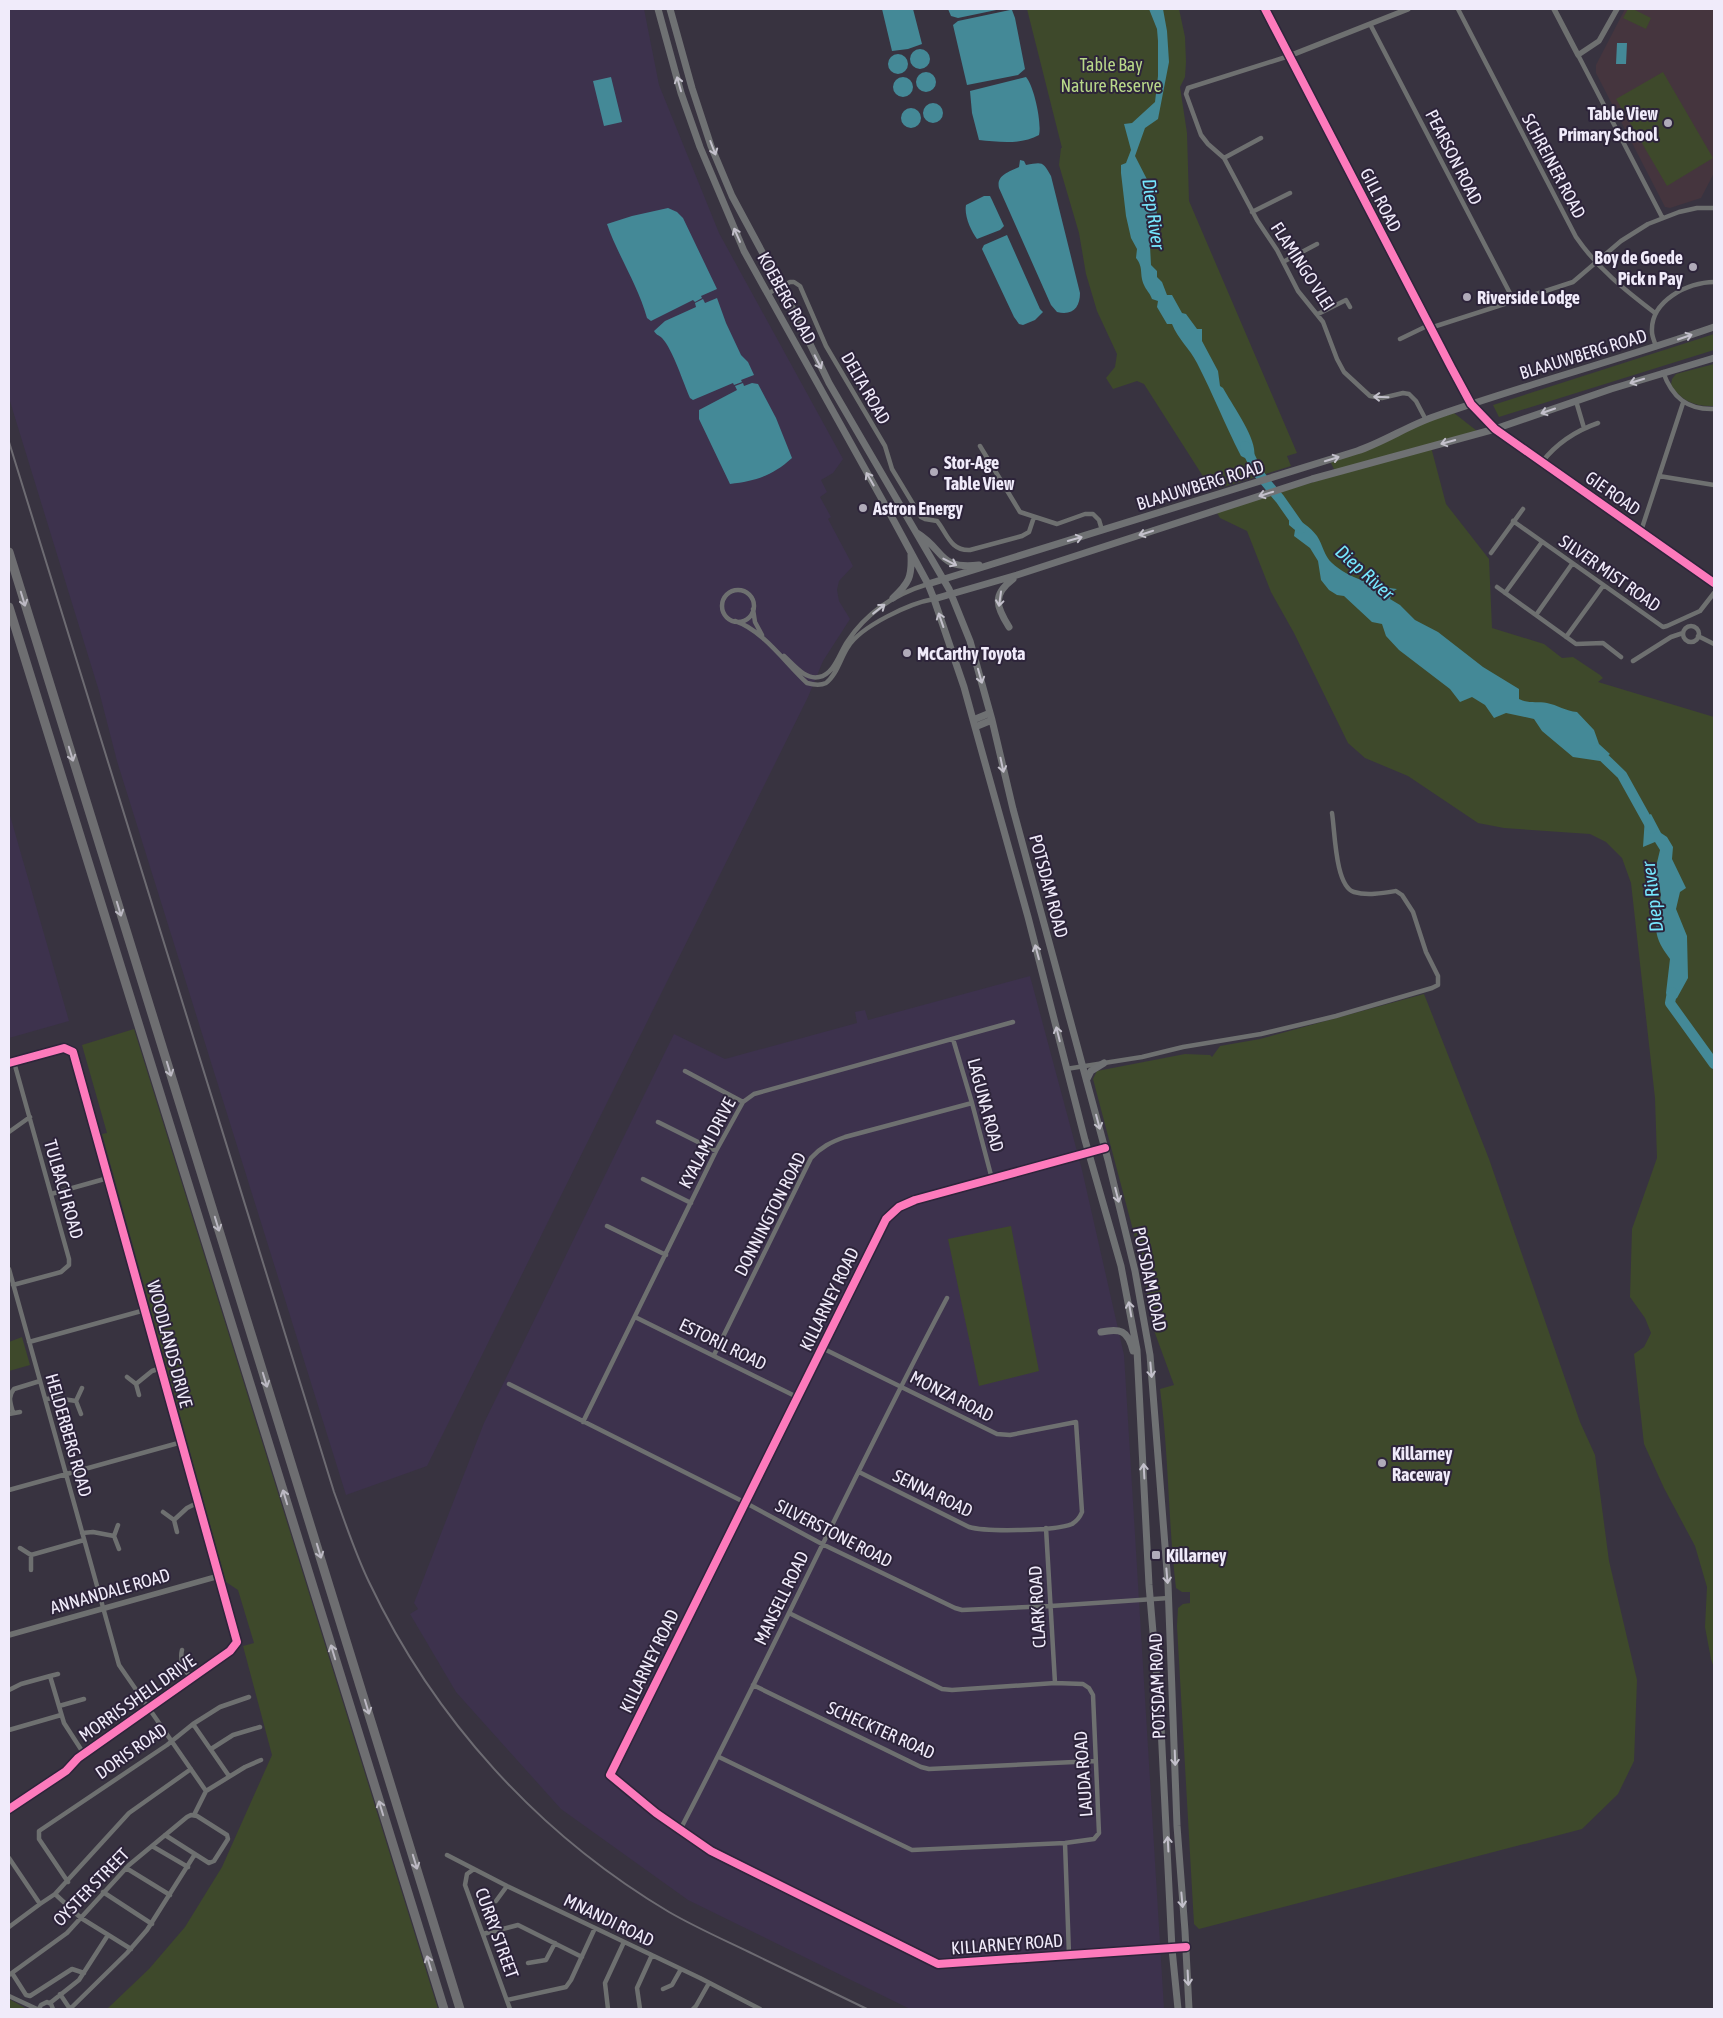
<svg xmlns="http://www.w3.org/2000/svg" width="1723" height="2018" viewBox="0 0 1723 2018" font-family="'Asap Condensed',sans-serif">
  <rect width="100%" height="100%" fill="#383340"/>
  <path fill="#3d324d" d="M9,9H644L659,85L719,233L843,459L833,473L821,480L827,492L820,497L831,517L828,519L853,566L839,581L837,590L839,601L850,619L823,661L808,697L427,1466L346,1495L117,761L99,691L9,398Z
    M9,812L69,1021L9,1038Z
    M1030,976L1082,1170L1124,1355L1164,2009H910L688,1900L561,1809L456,1692L410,1614L418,1609L414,1603L484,1423L674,1034L725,1059L857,1023L855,1012L865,1010L868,1020Z"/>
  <path fill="#45353e" d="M1625,9H1714V173L1701,198L1670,208L1665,207L1596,73V65Z"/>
  <path fill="#3e492b" d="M1027,9H1179L1185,37L1186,62L1185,77L1180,87L1187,133L1189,201L1297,453L1287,456L1291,466L1220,488L1206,481L1144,384L1137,381L1113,389L1106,378L1115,367L1117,354L1097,311L1086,274L1079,233L1059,165L1061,148H1062Z
    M1628,9H1633L1651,18L1646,29L1623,18Z
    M1663,72L1713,158L1667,186L1616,99Z
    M1714,334V350L1499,417L1493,405Z
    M1714,364V406C1696,407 1681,401 1671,385L1672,379L1676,374Z
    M1454,413L1477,431L1335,471L1330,461L1429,421Z
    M1431,447L1446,504L1489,559L1492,628L1544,644L1562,658L1573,657L1600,675L1603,678L1598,682L1714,717V1668L1711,1659L1705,1627L1707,1587L1695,1546L1664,1488L1644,1444L1634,1354L1644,1347L1651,1333L1645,1318L1630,1297L1632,1229L1657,1158L1655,1098L1631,883L1622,858L1606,842L1590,834L1504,828L1478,823L1408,776L1365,758L1348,743L1294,633L1271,592L1247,531L1220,518L1216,511Z
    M1424,994L1489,1159L1580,1422L1595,1455L1609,1561L1637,1680L1634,1761L1618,1794L1582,1829L1199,1929L1194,1924L1177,1626L1178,1608L1183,1604L1190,1603V1592H1182L1176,1588C1168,1522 1169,1455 1160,1389L1174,1385L1152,1325L1145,1280L1138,1249L1093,1079L1097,1071L1185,1054L1210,1055L1212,1057L1220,1046L1260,1039Z
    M134,1029L438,2009H107L149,1969L185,1927L222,1867L272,1755L243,1646L254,1643L238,1590L226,1582L102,1134L107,1133L82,1045Z
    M1011,1226L1039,1371L979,1386L948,1239Z
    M22,1337L30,1365L9,1371V1342Z
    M9,1999L27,2009H9Z"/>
  <path fill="#448997" d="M882,9H913L922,44L908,49L892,51Z
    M948,9H1001L958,18L951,16Z
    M1149,9H1163L1167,31L1169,62L1158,119L1145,128L1135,156L1155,195L1154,203L1157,213L1150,246L1151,265L1157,271V277L1162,282L1167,295H1172L1182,313L1186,314L1197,329H1202V341L1218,371L1220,386L1223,388C1231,403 1258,440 1254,456L1247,459L1241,456C1225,425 1213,394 1197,363C1190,349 1178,339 1172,324H1167L1157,307L1158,301L1152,299C1150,293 1146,290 1144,285C1139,274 1144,268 1136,258L1137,249L1131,238L1126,216L1121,173V165L1126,163L1131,150L1124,124L1132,123L1155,102L1158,76V41L1157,29Z
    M1010,10H1012L1015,18L1025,69L1018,75L967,85L953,25L958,21Z
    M1617,43H1627L1626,64H1616Z
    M910 59a10 10 0 1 1 20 0a10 10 0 1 1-20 0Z
    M888 64a10 10 0 1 1 20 0a10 10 0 1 1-20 0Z
    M916 82a10 10 0 1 1 20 0a10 10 0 1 1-20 0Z
    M893 87a10 10 0 1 1 20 0a10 10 0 1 1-20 0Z
    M611,77L622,122L604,126L593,81Z
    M1026,77C1034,86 1042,123 1039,135C1022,145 998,142 979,140L972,113L970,91Z
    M923 113a10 10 0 1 1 20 0a10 10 0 1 1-20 0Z
    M901 118a10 10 0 1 1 20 0a10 10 0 1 1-20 0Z
    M1020,160L1024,161L1026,165C1042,162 1043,161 1051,176L1080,293C1080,307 1073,316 1057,312L1051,305L999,188C996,175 1009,172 1019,167Z
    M984,196H990L992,200L1004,226L1000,230L977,239C971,231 964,216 966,205Z
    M668,208L677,212L683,218L717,289L701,296L702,298L695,302L693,300L651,321L647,318C638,285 618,256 607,224L632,216Z
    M1007,235L1040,309L1043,312L1035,320L1023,325L1019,324L1014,317L982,249L984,245Z
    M717,298L726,323L741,355L748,362L754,375L741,380L742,382L734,385L733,383L693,400L690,398C683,382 673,350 662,338C659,335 656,335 654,331L665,321L696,307L695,303L703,299L705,303Z
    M752,383L758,384L776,418L792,458C772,476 756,481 730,484L699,419V410L737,390L735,386L743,383L744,386Z
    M1289,517C1299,518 1311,528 1317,536C1323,545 1324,556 1332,563C1348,578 1375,586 1397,589L1392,592L1390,599L1400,605L1415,620L1438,632L1483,667L1519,689V699C1528,704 1537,701 1547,703C1557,705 1566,711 1577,712L1594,730L1599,744L1610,754L1600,761L1573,757L1542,731L1534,719L1506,713L1494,718L1485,705L1472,697L1460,702L1450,689L1399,650L1386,636L1382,624L1372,622L1344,596L1337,595L1329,590L1321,580L1318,561L1310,548L1294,536L1295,530L1289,525Z
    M1651,814L1661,833L1667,837L1673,847L1672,859L1686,888L1680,892L1676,909L1687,936L1688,978L1677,998L1670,1003L1666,993L1670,959C1665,952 1659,944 1657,935C1653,919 1663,905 1660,889C1660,884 1656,879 1654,875L1660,850L1655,842L1643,847L1645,817Z"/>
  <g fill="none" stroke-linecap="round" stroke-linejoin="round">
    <path stroke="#448997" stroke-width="10" d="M1245,446L1258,473L1280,499L1301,529
      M1596,750L1622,775L1652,829
      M1672,992L1670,1003L1714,1064"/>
    <path stroke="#6e7070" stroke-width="4.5" d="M1265,9L1289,56L1188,88L1186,94L1201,135L1208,144L1224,158L1257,220L1277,250L1298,291L1323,322L1337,359L1344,372L1370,396L1382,398L1403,393L1409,394L1416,401L1426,420
      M1458,9L1576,237C1598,269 1625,290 1655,313
      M1370,24L1514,301
      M1578,55L1662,217
      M1224,158L1261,138
      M1252,212L1290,193
      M1283,262L1317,244
      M767,294L790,282H794L800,286L826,346L885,446L892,469L921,517L925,519L937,521C947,533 950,551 970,550L1022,536L1029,532L1034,517
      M1318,314L1346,300L1350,307
      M1430,328L1573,282L1621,241L1648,224L1679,212L1697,208H1714
      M1400,339L1429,325
      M1656,347C1655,342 1652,337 1652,332C1650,301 1688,282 1714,282
      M1663,372C1672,397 1687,410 1714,409
      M1576,401L1584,428
      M980,446L1020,512L1057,524L1085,514H1093L1099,520L1102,530
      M1542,462C1557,443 1575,431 1598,423
      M1659,476L1714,485
      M1513,521L1663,627L1667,626L1700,611L1714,593
      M1641,531L1683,403
      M1491,553L1523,509
      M1497,587L1576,644L1603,643L1621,657
      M722 606a16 16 0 1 1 32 0a16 16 0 1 1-32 0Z
      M1505,593L1542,542
      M753,609L755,622L762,635
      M1536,615L1572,564
      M735,621C763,630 786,664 807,683C814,685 820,686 826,683C837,675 841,657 848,647C861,626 910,603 934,599
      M1683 634a8 8 0 1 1 16 0a8 8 0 1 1-16 0Z
      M1698,636L1714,644
      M1566,637L1603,586
      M784,656C794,665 805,680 819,677C834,675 840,652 847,642C866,613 895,594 928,584
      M1633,661L1671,637L1683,633
      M953,1039L972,1103L992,1179
      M1066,1069L1142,1057L1183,1047L1261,1034L1336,1016L1432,988L1438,985V976L1426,952L1413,912L1402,895L1396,891C1384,893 1367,896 1354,892C1335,886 1335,831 1332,813
      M685,1071L743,1102
      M658,1122L716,1151
      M9,1132L30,1117
      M1105,1148L915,1200L899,1207L886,1219L610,1775L656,1813L711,1851L938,1964L1186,1947
      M643,1179L691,1203
      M51,1194L108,1178
      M607,1226L666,1255
      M9,1269L119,1665L206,1791L194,1815
      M13,1285L61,1272L69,1265V1259L14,1062
      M635,1317L797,1397
      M29,1342L145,1310
      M822,1348L997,1434L1010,1435L1076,1422L1082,1512C1080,1517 1077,1521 1072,1524C1056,1531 986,1532 969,1527L859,1472
      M714,1355L811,1158C821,1147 831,1142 845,1137L972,1103
      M127,1377L136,1384L139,1395
      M136,1384L152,1371L161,1368
      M509,1384L744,1502L822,1544L955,1608L962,1610L1051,1606L1169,1598
      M46,1399L56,1398L76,1401
      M13,1413C11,1404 7,1397 14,1389L40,1381
      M9,1414L20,1412
      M81,1414L76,1401L82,1388
      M583,1422L716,1151L743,1102L754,1094L1013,1022
      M9,1490L182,1442
      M163,1512L174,1520
      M1046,1528L1055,1683
      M177,1532L174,1520L187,1508L199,1502
      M82,1533L93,1532L114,1536L118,1525
      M114,1536L119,1549
      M20,1548L31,1555L84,1540
      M31,1555V1570
      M182,1650C179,1662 185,1669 191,1679
      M50,1676L58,1674
      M753,1685L921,1767L929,1769L1095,1761
      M9,1690L21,1684L50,1676L64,1723L84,1754
      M59,1706L84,1699
      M193,1724L229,1776
      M9,1730L61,1715
      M211,1749L233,1735L260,1727
      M719,1757L912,1850L1065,1843L1094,1839L1099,1833L1093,1695L1089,1688L1083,1684L1055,1683L952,1690L942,1689L789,1613
      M206,1791L245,1767L261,1760
      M9,1809L66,1771L78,1758L235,1647L237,1638L219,1576
      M680,1830C772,1654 854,1473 947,1298
      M1065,1843L1069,1955
      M152,1846L188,1867
      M447,1855L507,1886L700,1978L760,2009
      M9,1858L40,1904L55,1894L81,1918L131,1949
      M126,1868L170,1895
      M474,1869L467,1874L465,1885L510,2009
      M68,1882L39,1839V1831L167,1745L193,1724L220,1707L249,1697
      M103,1892L152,1924
      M55,1894L129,1813L191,1769
      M496,1901L507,1886
      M9,1927L40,1904
      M483,1934L518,1925L582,1957
      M528,1963L546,1960L555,1943
      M12,1973L26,1995L30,1996L72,1969L84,1973
      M9,1975L67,1933L129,1865L187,1817L191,1815L197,1816L227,1835L228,1839L214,1861L209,1863L165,1835
      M663,1989L672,1985L681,1969
      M60,1994L70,2009
      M9,1996L37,2009
      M507,2000L566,1987L571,1980L595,1928
      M50,2003L79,1980L108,1935
      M39,2009L41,2005L47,2002L51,2004L53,2009
      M70,2009L127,1953L147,1930L195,1854
      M608,2009L605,1983L624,1942
      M640,2009L637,1988L652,1955
      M693,2009L696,2006L709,1983"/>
    <path stroke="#6e7070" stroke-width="5.5" d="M1408,9L1289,56L1436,340L1471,404L1488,423L1714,583
      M1554,9L1578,55L1599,41L1617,9
      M9,1063L64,1048L73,1052L219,1576L9,1635"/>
    <path stroke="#6f7173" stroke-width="7" d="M658,9L681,93L700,147L744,251L894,521L928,584L934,599L964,687L975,727L1028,917L1085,1140L1121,1266L1137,1350L1149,1585L1161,1727L1172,1949L1178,2009
      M670,9L692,88L711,146L732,196L796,315L829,383L949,589L970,641L992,720L1013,809L1108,1160L1135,1271L1150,1355L1168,1584L1177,1826L1185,1931L1189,2009
      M917,533C945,550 938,570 979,565
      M928,584L1357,451C1384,442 1409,425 1436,416C1528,384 1622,359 1714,327
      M893,598C909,583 912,577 911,555
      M934,599L1017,575L1312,479L1495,429L1611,389L1714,358
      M1009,627C996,606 992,595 1013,579
      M973,720L990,713
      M975,727L992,720
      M1087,1079L1091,1071L1104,1063
      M1101,1332C1120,1328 1128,1330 1133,1351"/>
    <path stroke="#6e6e71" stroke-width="9" d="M9,552L460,2009
      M9,607L444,2009"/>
    <path stroke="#6d6b72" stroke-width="2" d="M9,442L334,1492C345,1522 355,1553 369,1582C434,1719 538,1834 669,1912C695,1927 722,1939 749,1952C788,1971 828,1990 867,2009"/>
    <defs>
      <path id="cycleway" d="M1265,9L1451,367L1471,404L1495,429L1714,583
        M9,1063L64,1048L73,1052L237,1642L230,1651L78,1758L66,1771L9,1809
        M1105,1148L915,1200L899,1207L886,1219L610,1775L656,1813L711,1851L938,1964L1186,1947"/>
    </defs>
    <use href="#cycleway" stroke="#2d243a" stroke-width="11"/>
    <use href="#cycleway" stroke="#fd7abc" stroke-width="8"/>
  </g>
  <defs><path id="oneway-shaft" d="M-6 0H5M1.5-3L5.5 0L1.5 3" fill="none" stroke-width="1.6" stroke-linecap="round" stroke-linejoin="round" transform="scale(1.25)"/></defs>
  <g stroke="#c3c0cb">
    <use href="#oneway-shaft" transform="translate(679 84) rotate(-106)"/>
    <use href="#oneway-shaft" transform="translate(713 148) rotate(69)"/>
    <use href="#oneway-shaft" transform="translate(737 235) rotate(-114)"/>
    <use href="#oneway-shaft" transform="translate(1685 337) rotate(-19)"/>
    <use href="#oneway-shaft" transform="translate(818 362) rotate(63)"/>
    <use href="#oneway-shaft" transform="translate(1637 381) rotate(163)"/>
    <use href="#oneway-shaft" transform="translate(1548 411) rotate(161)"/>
    <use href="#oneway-shaft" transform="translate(1448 442) rotate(164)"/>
    <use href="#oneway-shaft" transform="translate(1332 459) rotate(-17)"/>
    <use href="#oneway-shaft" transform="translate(870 479) rotate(-120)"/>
    <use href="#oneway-shaft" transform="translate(1266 494) rotate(162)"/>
    <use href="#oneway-shaft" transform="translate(1146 533) rotate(162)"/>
    <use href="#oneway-shaft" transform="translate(1075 539) rotate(-16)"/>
    <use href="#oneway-shaft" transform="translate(950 562) rotate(27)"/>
    <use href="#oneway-shaft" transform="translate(1000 599) rotate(98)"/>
    <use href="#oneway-shaft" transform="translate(941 620) rotate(-109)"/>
    <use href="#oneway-shaft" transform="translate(980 676) rotate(74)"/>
    <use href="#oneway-shaft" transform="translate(1002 765) rotate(78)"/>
    <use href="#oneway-shaft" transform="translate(1037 952) rotate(-105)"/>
    <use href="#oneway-shaft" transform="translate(1058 1034) rotate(-104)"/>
    <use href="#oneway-shaft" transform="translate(1098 1122) rotate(75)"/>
    <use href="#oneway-shaft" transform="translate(1117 1195) rotate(76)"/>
    <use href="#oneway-shaft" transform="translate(1130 1309) rotate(-100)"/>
    <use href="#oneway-shaft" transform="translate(1151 1370) rotate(85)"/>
    <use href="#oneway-shaft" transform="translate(1144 1471) rotate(-93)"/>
    <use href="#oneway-shaft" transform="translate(1167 1576) rotate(85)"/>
    <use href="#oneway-shaft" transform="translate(1175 1758) rotate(88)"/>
    <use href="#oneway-shaft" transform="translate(1168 1844) rotate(-93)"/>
    <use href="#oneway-shaft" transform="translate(1182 1900) rotate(85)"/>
    <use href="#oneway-shaft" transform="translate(1188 1978) rotate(87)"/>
  </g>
  <g stroke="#c2c0ca">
    <use href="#oneway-shaft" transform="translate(1381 397) rotate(-178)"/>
    <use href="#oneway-shaft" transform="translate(879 609) rotate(-38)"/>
  </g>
  <g stroke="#bcb9c3">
    <use href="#oneway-shaft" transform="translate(23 599) rotate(73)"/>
    <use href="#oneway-shaft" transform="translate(71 754) rotate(73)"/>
    <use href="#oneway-shaft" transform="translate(119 909) rotate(73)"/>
    <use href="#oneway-shaft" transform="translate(169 1069) rotate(73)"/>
    <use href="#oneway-shaft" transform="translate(217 1224) rotate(73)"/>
    <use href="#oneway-shaft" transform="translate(265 1380) rotate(73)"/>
    <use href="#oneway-shaft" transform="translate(285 1497) rotate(-107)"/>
    <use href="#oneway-shaft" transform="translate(319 1551) rotate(73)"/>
    <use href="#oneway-shaft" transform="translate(333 1652) rotate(-107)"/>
    <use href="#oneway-shaft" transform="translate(367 1707) rotate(73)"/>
    <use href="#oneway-shaft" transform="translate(381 1808) rotate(-107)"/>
    <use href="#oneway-shaft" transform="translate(415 1862) rotate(73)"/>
    <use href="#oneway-shaft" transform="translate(429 1963) rotate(-107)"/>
  </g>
  <g fill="#b0abb9" stroke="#2d243a" stroke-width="2">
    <circle cx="1668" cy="123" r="5"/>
    <circle cx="1693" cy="267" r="5"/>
    <circle cx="1467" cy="297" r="5"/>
    <circle cx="934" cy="472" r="5"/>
    <circle cx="863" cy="508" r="5"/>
    <circle cx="907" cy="653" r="5"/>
    <circle cx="1382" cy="1463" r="5"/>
    <rect x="1151" y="1550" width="10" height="10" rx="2.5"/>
  </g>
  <g text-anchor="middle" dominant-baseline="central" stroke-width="4" stroke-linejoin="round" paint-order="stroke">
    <g font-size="18" fill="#b8d789" stroke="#2d243a">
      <text x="1111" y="64">Table Bay<tspan x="1111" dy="21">Nature Reserve</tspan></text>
    </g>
    <g font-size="18" font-weight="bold" fill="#f0ebfa" stroke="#2d243a" text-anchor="start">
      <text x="1658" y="113" text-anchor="end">Table View<tspan x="1658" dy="21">Primary School</tspan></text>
      <text x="1683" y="257" text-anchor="end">Boy de Goede<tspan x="1683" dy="21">Pick n Pay</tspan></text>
      <text x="1477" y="297">Riverside Lodge</text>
      <text x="944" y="462">Stor-Age<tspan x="944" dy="21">Table View</tspan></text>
      <text x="873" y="508">Astron Energy</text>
      <text x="917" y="653">McCarthy Toyota</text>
      <text x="1392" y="1453">Killarney<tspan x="1392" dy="21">Raceway</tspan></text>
      <text x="1166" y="1555">Killarney</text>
    </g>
    <g font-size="18" fill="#f0ebfa" stroke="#2d243a">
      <text transform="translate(1454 157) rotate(63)">PEARSON ROAD</text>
      <text transform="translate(1554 166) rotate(62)">SCHREINER ROAD</text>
      <text transform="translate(1381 200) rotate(63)">GILL ROAD</text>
      <text transform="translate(1303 266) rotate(57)">FLAMINGO VLEI</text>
      <text transform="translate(787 298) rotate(61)">KOEBERG ROAD</text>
      <text transform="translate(1583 354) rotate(-17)">BLAAUWBERG ROAD</text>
      <text transform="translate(866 388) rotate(60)">DELTA ROAD</text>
      <text transform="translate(1200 485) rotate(-17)">BLAAUWBERG ROAD</text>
      <text transform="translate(1613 493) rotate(35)">GIE ROAD</text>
      <text transform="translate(1610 573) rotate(35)">SILVER MIST ROAD</text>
      <text transform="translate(1049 886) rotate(75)">POTSDAM ROAD</text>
      <text transform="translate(986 1105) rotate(75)">LAGUNA ROAD</text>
      <text transform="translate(707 1143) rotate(-62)">KYALAMI DRIVE</text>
      <text transform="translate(64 1189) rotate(74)">TULBACH ROAD</text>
      <text transform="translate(770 1214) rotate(-63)">DONNINGTON ROAD</text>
      <text transform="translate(1150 1279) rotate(78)">POTSDAM ROAD</text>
      <text transform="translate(829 1299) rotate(-64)">KILLARNEY ROAD</text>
      <text transform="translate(170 1344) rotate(75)">WOODLANDS DRIVE</text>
      <text transform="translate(723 1344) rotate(26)">ESTORIL ROAD</text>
      <text transform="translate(952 1396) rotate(27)">MONZA ROAD</text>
      <text transform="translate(69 1435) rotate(74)">HELDERBERG ROAD</text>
      <text transform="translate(933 1493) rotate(26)">SENNA ROAD</text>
      <text transform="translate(834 1533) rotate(27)">SILVERSTONE ROAD</text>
      <text transform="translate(110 1591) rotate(-16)">ANNANDALE ROAD</text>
      <text transform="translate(781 1598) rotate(-64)">MANSELL ROAD</text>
      <text transform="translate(1037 1607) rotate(-93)">CLARK ROAD</text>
      <text transform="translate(649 1661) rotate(-64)">KILLARNEY ROAD</text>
      <text transform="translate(1157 1686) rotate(-92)">POTSDAM ROAD</text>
      <text transform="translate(137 1698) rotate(-35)">MORRIS SHELL DRIVE</text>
      <text transform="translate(881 1730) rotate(24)">SCHECKTER ROAD</text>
      <text transform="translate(131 1751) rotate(-35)">DORIS ROAD</text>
      <text transform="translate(1083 1774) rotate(-94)">LAUDA ROAD</text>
      <text transform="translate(91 1887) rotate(-46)">OYSTER STREET</text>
      <text transform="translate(609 1920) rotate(26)">MNANDI ROAD</text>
      <text transform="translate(497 1933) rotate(70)">CURRY STREET</text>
      <text transform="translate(1007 1944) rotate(-4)">KILLARNEY ROAD</text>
    </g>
    <g font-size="19" font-style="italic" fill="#76e7fe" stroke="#2d243a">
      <text transform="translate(1154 214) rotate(82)">Diep River</text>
      <text transform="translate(1365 572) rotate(42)">Diep River</text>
      <text transform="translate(1652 897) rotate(-97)">Diep River</text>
    </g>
  </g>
  <rect width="1723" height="2018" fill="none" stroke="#f0ebfa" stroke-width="20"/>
</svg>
